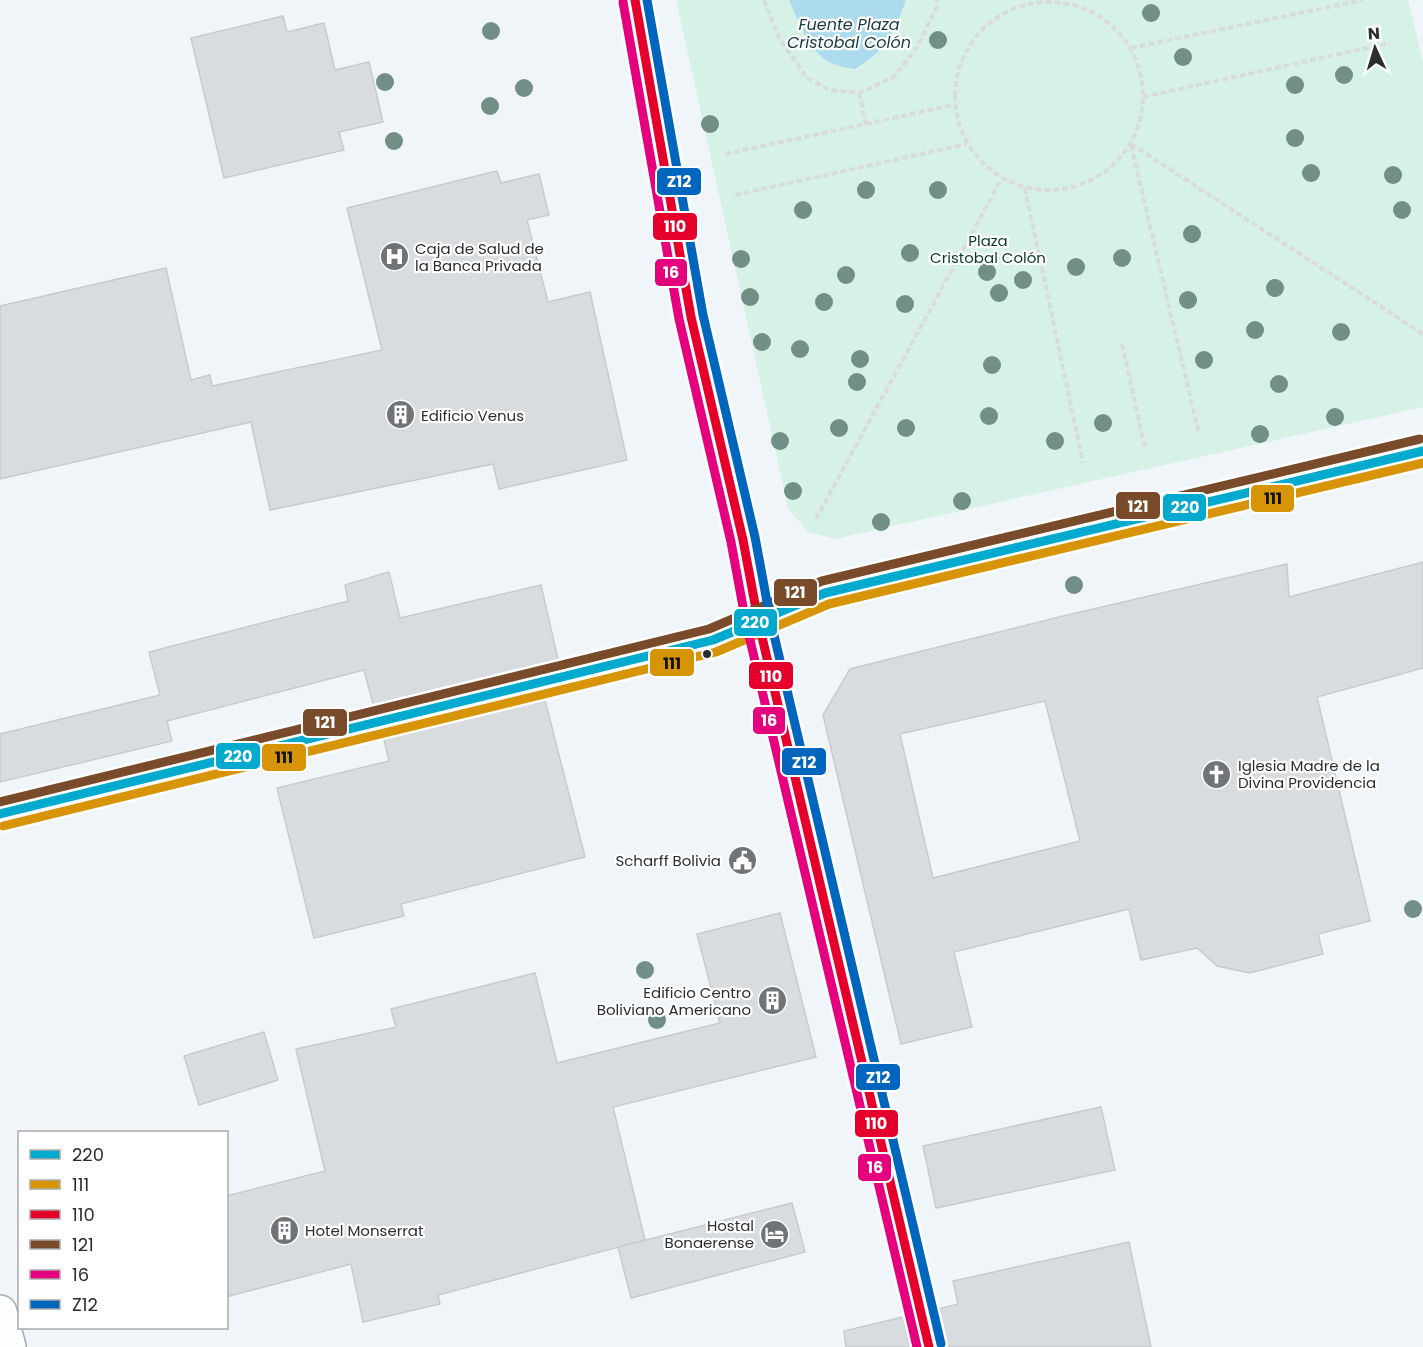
<svg xmlns="http://www.w3.org/2000/svg" width="1423" height="1347" viewBox="0 0 1423 1347" font-family="Poppins,sans-serif">
  <rect width="100%" height="100%" fill="#f0f5fa"/>
  <path fill="#d6f2e7" d="M676,0H1408L1423,62V407L835,539L808,532L788,508Z"/>
  <path fill="#acdbed" d="M789,0H906C894,34 886,50 855,69C849,68 842,67 836,65C810,57 799,22 789,0Z"/>
  <path fill="#d8dcdf" stroke="#c7cbcf" stroke-width="1.5" fill-rule="evenodd" d="M283,16L287,32L324,23L335,70L369,62L383,122L339,132L344,150L224,178L191,38Z
    M497,171L501,183L539,174L549,215L527,220L548,302L590,292L627,460L499,489L493,464L270,510L251,422L0,479V306L166,268L191,380L210,375L212,386L382,350L347,208Z
    M1423,562V668L1317,697L1370,921L1318,934L1323,954L1250,973L1217,966L1197,948L1141,960L1129,909L954,952L972,1027L901,1044L823,715L850,669L1063,616L1287,564L1289,597ZM1045,701L1080,841L933,878L900,734Z
    M389,572L400,618L541,585L558,659L373,704L364,670L167,721L172,741L0,782V734L160,695L149,652L348,601L345,585Z
    M545,700L585,857L401,904L404,916L314,938L277,788L389,761L384,740Z
    M780,913L816,1057L613,1107L645,1240L438,1295L440,1304L363,1322L351,1264L226,1297V1196L325,1171L296,1049L396,1027L391,1009L535,973L557,1063L720,1023L697,934Z
    M264,1032L278,1080L199,1105L184,1056Z
    M1101,1107L1115,1170L936,1208L923,1146Z
    M792,1203L805,1252L631,1298L618,1247Z
    M1129,1242L1151,1347H947L939,1309L958,1304L953,1281Z
    M903,1317L910,1347H846L844,1331Z"/>
  <g fill="none" stroke-linecap="round" stroke-linejoin="round">
    <defs>
      <path id="minor" d="M0,814L713,640L758,620L825,593L1423,451
        M0,1312L9,1347"/>
      <path id="major" d="M635,0L691,317L743,540L758,620L929,1347"/>
    </defs>
    <use href="#minor" stroke="#a6aaae" stroke-width="36"/>
    <use href="#major" stroke="#a6aaae" stroke-width="36"/>
    <path stroke="#dadcdc" stroke-width="4" stroke-dasharray="6 3" stroke-linecap="butt" d="M764,0L778,36L807,78L830,90L859,93L894,77L918,46L936,8L937,0
      M955 96a94 94 0 1 1 188 0a94 94 0 1 1-188 0Z
      M1131,48L1363,0
      M859,93L866,124
      M1143,97L1390,43
      M1131,144L1423,334
      M1131,145L1199,434
      M725,154L954,105
      M1025,188L1083,463
      M735,195L967,144
      M1122,344L1145,448
      M816,519L1002,178"/>
    <use href="#minor" stroke="#fdfefe" stroke-width="33"/>
    <use href="#major" stroke="#fdfefe" stroke-width="33"/>
    <defs>
      <path id="bus-1" d="M0,814L713,640L825,593L1423,451"/>
      <path id="bus-2" d="M3,826L716,652L829,604L1423,463"/>
      <path id="bus-3" d="M635,0L691,317L743,540L758,620L929,1347"/>
      <path id="bus-4" d="M0,802L709,629L822,581L1420,439"/>
      <path id="bus-5" d="M623,2L679,319L731,542L746,623L917,1347"/>
      <path id="bus-6" d="M647,0L703,315L755,537L770,618L941,1344"/>
    </defs>
    <use href="#bus-1" stroke="#fff" stroke-width="14"/>
    <use href="#bus-2" stroke="#fff" stroke-width="14"/>
    <use href="#bus-3" stroke="#fff" stroke-width="14"/>
    <use href="#bus-4" stroke="#fff" stroke-width="14"/>
    <use href="#bus-5" stroke="#fff" stroke-width="14"/>
    <use href="#bus-6" stroke="#fff" stroke-width="14"/>
    <use href="#bus-1" stroke="#00a9ce" stroke-width="9"/>
    <use href="#bus-2" stroke="#d89407" stroke-width="9"/>
    <use href="#bus-3" stroke="#e4002b" stroke-width="9"/>
    <use href="#bus-4" stroke="#7a4b2a" stroke-width="9"/>
    <use href="#bus-5" stroke="#e5007d" stroke-width="9"/>
    <use href="#bus-6" stroke="#0065bd" stroke-width="9"/>
  </g>
  <g fill="#718f87">
    <circle cx="1151" cy="13" r="9"/>
    <circle cx="491" cy="31" r="9"/>
    <circle cx="938" cy="40" r="9"/>
    <circle cx="1183" cy="57" r="9"/>
    <circle cx="1344" cy="75" r="9"/>
    <circle cx="385" cy="82" r="9"/>
    <circle cx="1295" cy="85" r="9"/>
    <circle cx="524" cy="88" r="9"/>
    <circle cx="490" cy="106" r="9"/>
    <circle cx="710" cy="124" r="9"/>
    <circle cx="1295" cy="138" r="9"/>
    <circle cx="394" cy="141" r="9"/>
    <circle cx="1311" cy="173" r="9"/>
    <circle cx="1393" cy="175" r="9"/>
    <circle cx="866" cy="190" r="9"/>
    <circle cx="938" cy="190" r="9"/>
    <circle cx="803" cy="210" r="9"/>
    <circle cx="1402" cy="210" r="9"/>
    <circle cx="1192" cy="234" r="9"/>
    <circle cx="910" cy="253" r="9"/>
    <circle cx="1122" cy="258" r="9"/>
    <circle cx="741" cy="259" r="9"/>
    <circle cx="1076" cy="267" r="9"/>
    <circle cx="987" cy="272" r="9"/>
    <circle cx="846" cy="275" r="9"/>
    <circle cx="1023" cy="280" r="9"/>
    <circle cx="1275" cy="288" r="9"/>
    <circle cx="999" cy="293" r="9"/>
    <circle cx="750" cy="297" r="9"/>
    <circle cx="1188" cy="300" r="9"/>
    <circle cx="824" cy="302" r="9"/>
    <circle cx="905" cy="304" r="9"/>
    <circle cx="1255" cy="330" r="9"/>
    <circle cx="1341" cy="332" r="9"/>
    <circle cx="762" cy="342" r="9"/>
    <circle cx="800" cy="349" r="9"/>
    <circle cx="860" cy="359" r="9"/>
    <circle cx="1204" cy="360" r="9"/>
    <circle cx="992" cy="365" r="9"/>
    <circle cx="857" cy="382" r="9"/>
    <circle cx="1279" cy="384" r="9"/>
    <circle cx="989" cy="416" r="9"/>
    <circle cx="1335" cy="417" r="9"/>
    <circle cx="1103" cy="423" r="9"/>
    <circle cx="839" cy="428" r="9"/>
    <circle cx="906" cy="428" r="9"/>
    <circle cx="1260" cy="434" r="9"/>
    <circle cx="780" cy="441" r="9"/>
    <circle cx="1055" cy="441" r="9"/>
    <circle cx="793" cy="491" r="9"/>
    <circle cx="962" cy="501" r="9"/>
    <circle cx="881" cy="522" r="9"/>
    <circle cx="1074" cy="585" r="9"/>
    <circle cx="1413" cy="909" r="9"/>
    <circle cx="645" cy="970" r="9"/>
    <circle cx="657" cy="1020" r="9"/>
  </g>
  <defs>
    <symbol id="hospital-disc" viewBox="-11 -11 22 22"><circle r="9.5" fill="#707477" stroke="#fff"/><path d="M-5-5h3v3.5h4V-5h3V5h-3V1.5h-4V5h-3Z" fill="#fff"/></symbol>
    <symbol id="building-disc" viewBox="-11 -11 22 22"><circle r="9.5" fill="#707477" stroke="#fff"/><path d="M-4-6H4V6H1V3H-1V6H-4ZM-2.5-4.3h1.7v1.8h-1.7ZM.8-4.3h1.7v1.8H.8ZM-2.5-1h1.7V.8h-1.7ZM.8-1h1.7V.8H.8Z" fill="#fff"/></symbol>
    <symbol id="church-disc" viewBox="-11 -11 22 22"><circle r="9.5" fill="#707477" stroke="#fff"/><path d="M-1.2-6h2.4v3.5h3.3v2.4h-3.3V6h-2.4V-.1h-3.3v-2.4h3.3Z" fill="#fff"/></symbol>
    <symbol id="civic-disc" viewBox="-11 -11 22 22"><circle r="9.5" fill="#707477" stroke="#fff"/><path d="M-.6-6.5H3V-4.5H.6V-3L4-1V1h2V6H-6V1h2V-1L-.6-3ZM-1.2 2.5V6h2.4V2.5Z" fill="#fff"/></symbol>
    <symbol id="hotel-disc" viewBox="-11 -11 22 22"><circle r="9.5" fill="#707477" stroke="#fff"/><path d="M-6-4.5h1.5V1H6V5H4.5V3h-9V5H-6ZM-4 0a1.8 1.8 0 1 1 3.6 0ZM.5 0V-2.5h3Q6-2.5 6 0Z" fill="#fff"/></symbol>
  </defs>
  <g fill-rule="evenodd">
    <use href="#hospital-disc" x="378" y="240" width="33" height="33"/>
    <use href="#building-disc" x="384" y="398" width="33" height="33"/>
    <use href="#church-disc" x="1200" y="758" width="33" height="33"/>
    <use href="#civic-disc" x="726" y="844" width="33" height="33"/>
    <use href="#building-disc" x="756" y="984" width="33" height="33"/>
    <use href="#building-disc" x="268" y="1214" width="33" height="33"/>
    <use href="#hotel-disc" x="758" y="1218" width="33" height="33"/>
  </g>
  <circle fill="#2b2e31" stroke="#fff" stroke-width="2" cx="707" cy="654" r="5"/>
  <g text-anchor="middle" dominant-baseline="central" stroke-width="4.5" stroke-linejoin="round" paint-order="stroke">
    <g font-size="15" fill="#093b29" stroke="#fff">
      <text x="988" y="240">Plaza<tspan x="988" dy="17">Cristobal Colón</tspan></text>
    </g>
    <g font-size="15" fill="#2b2e31" stroke="#fff" text-anchor="start">
      <text x="415" y="248">Caja de Salud de<tspan x="415" dy="17">la Banca Privada</tspan></text>
      <text x="421" y="415">Edificio Venus</text>
      <text x="1238" y="765">Iglesia Madre de la<tspan x="1238" dy="17">Divina Providencia</tspan></text>
      <text x="721" y="860" text-anchor="end">Scharff Bolivia</text>
      <text x="751" y="992" text-anchor="end">Edificio Centro<tspan x="751" dy="17">Boliviano Americano</tspan></text>
      <text x="754" y="1225" text-anchor="end">Hostal<tspan x="754" dy="17">Bonaerense</tspan></text>
      <text x="305" y="1230">Hotel Monserrat</text>
    </g>
    <g font-size="16" font-style="italic" fill="#183842" stroke="#fff">
      <text x="849" y="24">Fuente Plaza<tspan x="849" dy="18">Cristobal Colón</tspan></text>
    </g>
  </g>
  <g stroke="#fff" stroke-width="2">
    <rect x="656" y="167" width="46" height="29" rx="6" fill="#0065bd"/>
    <rect x="652" y="212" width="46" height="29" rx="6" fill="#e4002b"/>
    <rect x="654" y="258" width="34" height="29" rx="6" fill="#e5007d"/>
    <rect x="1250" y="484" width="45" height="29" rx="6" fill="#d89407"/>
    <rect x="1115" y="491" width="46" height="29" rx="6" fill="#7a4b2a"/>
    <rect x="1162" y="493" width="45" height="29" rx="6" fill="#00a9ce"/>
    <rect x="773" y="578" width="45" height="29" rx="6" fill="#7a4b2a"/>
    <rect x="733" y="608" width="45" height="29" rx="6" fill="#00a9ce"/>
    <rect x="649" y="648" width="46" height="29" rx="6" fill="#d89407"/>
    <rect x="748" y="661" width="46" height="29" rx="6" fill="#e4002b"/>
    <rect x="752" y="706" width="34" height="29" rx="6" fill="#e5007d"/>
    <rect x="302" y="708" width="46" height="29" rx="6" fill="#7a4b2a"/>
    <rect x="215" y="742" width="46" height="28" rx="6" fill="#00a9ce"/>
    <rect x="261" y="743" width="46" height="29" rx="6" fill="#d89407"/>
    <rect x="781" y="747" width="46" height="29" rx="6" fill="#0065bd"/>
    <rect x="855" y="1063" width="46" height="28" rx="6" fill="#0065bd"/>
    <rect x="854" y="1109" width="45" height="29" rx="6" fill="#e4002b"/>
    <rect x="857" y="1153" width="35" height="29" rx="6" fill="#e5007d"/>
  </g>
  <g font-size="16" text-anchor="middle" font-weight="bold" fill="#fff">
    <text x="679" y="187">Z12</text>
    <text x="675" y="232">110</text>
    <text x="671" y="278">16</text>
    <text x="1138" y="512">121</text>
    <text x="1185" y="513">220</text>
    <text x="795" y="598">121</text>
    <text x="755" y="628">220</text>
    <text x="771" y="682">110</text>
    <text x="769" y="726">16</text>
    <text x="325" y="728">121</text>
    <text x="238" y="762">220</text>
    <text x="804" y="768">Z12</text>
    <text x="878" y="1083">Z12</text>
    <text x="876" y="1129">110</text>
    <text x="875" y="1173">16</text>
  </g>
  <g font-size="16" text-anchor="middle" font-weight="bold" fill="#111">
    <text x="1273" y="504">111</text>
    <text x="672" y="669">111</text>
    <text x="284" y="763">111</text>
  </g>
  <rect x="18" y="1131" width="210" height="198" fill="#ffffff" stroke="#aaabad" stroke-width="1.5"/>
  <rect x="30" y="1150" width="30" height="9" fill="#00a9ce" stroke="#aaabad" stroke-width="1.5"/>
  <text x="72" y="1161" font-size="18" fill="#2b2e31">220</text>
  <rect x="30" y="1180" width="30" height="9" fill="#d89407" stroke="#aaabad" stroke-width="1.5"/>
  <text x="72" y="1191" font-size="18" fill="#2b2e31">111</text>
  <rect x="30" y="1210" width="30" height="9" fill="#e4002b" stroke="#aaabad" stroke-width="1.5"/>
  <text x="72" y="1221" font-size="18" fill="#2b2e31">110</text>
  <rect x="30" y="1240" width="30" height="9" fill="#7a4b2a" stroke="#aaabad" stroke-width="1.5"/>
  <text x="72" y="1251" font-size="18" fill="#2b2e31">121</text>
  <rect x="30" y="1270" width="30" height="9" fill="#e5007d" stroke="#aaabad" stroke-width="1.5"/>
  <text x="72" y="1281" font-size="18" fill="#2b2e31">16</text>
  <rect x="30" y="1300" width="30" height="9" fill="#0065bd" stroke="#aaabad" stroke-width="1.5"/>
  <text x="72" y="1311" font-size="18" fill="#2b2e31">Z12</text>
  <g transform="translate(1375 48) rotate(356)" stroke="#ffffff" stroke-width="4.5" paint-order="stroke">
  <path d="M0-4.5L10 22L0 15L-10 22Z" fill="#2b2e31"/>
  <text y="-9" font-size="16" font-weight="bold" text-anchor="middle" fill="#2b2e31">N</text>
  </g>
</svg>
